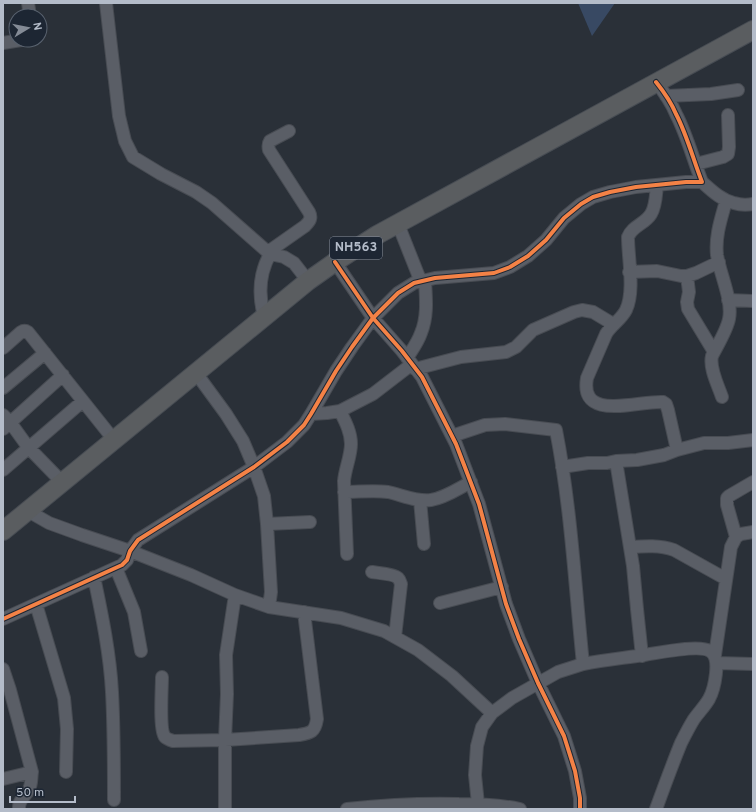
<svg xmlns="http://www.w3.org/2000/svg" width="756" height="812" viewBox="0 0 756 812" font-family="Overpass,sans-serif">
  <rect width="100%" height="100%" fill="#2a3038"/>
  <path fill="#384963" d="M578,3H615L592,36Z"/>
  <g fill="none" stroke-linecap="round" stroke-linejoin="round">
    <defs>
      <path id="minor" d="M28,3L30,16
        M106,3L119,116L125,141L133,157L161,174L196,192L212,203L270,254L284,257L294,263L308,281
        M3,43L21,40
        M666,96L711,94L738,90
        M696,164L723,157L728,154L729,147L728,115
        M702,182C711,190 721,200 734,203C740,205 747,205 753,204
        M657,185C656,194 656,206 651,214C645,224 632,226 628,237C628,258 635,291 626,310C621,320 611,325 606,334L587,378C579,423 640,400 663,402L666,404L668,410L677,450
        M398,224L421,282
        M268,252L305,226C310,221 312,218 309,212L269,150C268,146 268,144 270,141L289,131
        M335,262L373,318L402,351L422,377L456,444L479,504L506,604L519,639L538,683L564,736L575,771L580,798V809
        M629,272L657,271L681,276H687L696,273L719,262
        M687,276L689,292L687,302L688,309L714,352
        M728,300L753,301
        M264,316C258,294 259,274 270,254
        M3,348L21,332C24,330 25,330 28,332L114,440
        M407,358C412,350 418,342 421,333C428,316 426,298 425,281
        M415,369L461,357L506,352L516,347L533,330L574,312L582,310L593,312L613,324
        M196,373L226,414L243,441L254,467L264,496L267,524L271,592L269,607
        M3,388L45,353
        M722,397C718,385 709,368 712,356C717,346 727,330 729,319C733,301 720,274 717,255C715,236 721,219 726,201
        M340,411C345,421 351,432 351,444C351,456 345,469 344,481L347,554
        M311,414L327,413L340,411L373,394L412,364
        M3,415L10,422L28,447L62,482
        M3,429L63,375
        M452,436L485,425L505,424L556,430C571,507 575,586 583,664L558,672L512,698L492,713L482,727L477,746L475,775L478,804
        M616,461L637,460L664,455L677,450L704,443H728L753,440
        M562,467L588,463H607L616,461L633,566L637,609L642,656
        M3,470L83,401
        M344,492C359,492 374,490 388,492C402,495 417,502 431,500C445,498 459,488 471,482
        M420,500L424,544
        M28,511L49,523L82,535L130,551L191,575L235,595L269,607L341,618L384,631L418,650L452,676L492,713
        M267,524L310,522
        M736,537L727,505V498L729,496L753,482
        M630,547C645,546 660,545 674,550L726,579
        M116,568L134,612L141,651
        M372,572C378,573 394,574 398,578C400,580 400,582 401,584L395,637
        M94,577C102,615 110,654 112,692C114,728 114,764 114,800
        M440,603L502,587
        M36,604L64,698L67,729L66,772
        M3,619L122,565L127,560L130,551L138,540L254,467L287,442L304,425L311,414L336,371L352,347L373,318L398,293L414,283L435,278L494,273L510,267L528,256L546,240L564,218L581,204L593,197L610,192L636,187L686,182H702C693,159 687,135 676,114C671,102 664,92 656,82
        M715,655L731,547L736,537L741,534L753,532
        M717,663L753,664
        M583,664C604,660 624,658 644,655C658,653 699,644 710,651C722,658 714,690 709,699C705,706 699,712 694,719C689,727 685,735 681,743C672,765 664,787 656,809
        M3,669L10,690L32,772C31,777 32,784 29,789C26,797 18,799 19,809
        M162,677C162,688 159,730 165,737C167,739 170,740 173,741L225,740L299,735C311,733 315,732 317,719L304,612
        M3,779L32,772
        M225,809V740L227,694L226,655L235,595
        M347,809C384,805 422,803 459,804C479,804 501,805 520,809"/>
      <path id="highway" d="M3,531L308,281L335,262L377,235L753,30"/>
    </defs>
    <use href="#minor" stroke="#484c53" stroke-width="14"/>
    <use href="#highway" stroke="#474c53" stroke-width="20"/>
    <use href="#minor" stroke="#5a5e66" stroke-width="12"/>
    <use href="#highway" stroke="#5a5d60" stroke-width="18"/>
    <defs>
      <path id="cycleway" d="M335,262L373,318L402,351L422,377L456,444L479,504L506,604L519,639L538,683L564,736L575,771L580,798V809
        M3,619L122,565L127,560L130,551L138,540L254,467L287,442L304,425L311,414L336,371L352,347L373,318L398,293L414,283L435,278L494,273L510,267L528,256L546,240L564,218L581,204L593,197L610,192L636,187L686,182H702C693,159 687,135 676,114C671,102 664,92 656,82"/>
    </defs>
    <use href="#cycleway" stroke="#1d2633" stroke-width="6"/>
    <use href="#cycleway" stroke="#f48246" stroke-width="4"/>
  </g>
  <g text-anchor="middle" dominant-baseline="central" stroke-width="4" stroke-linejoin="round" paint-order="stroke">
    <rect fill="#1d2633" stroke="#878f9c" stroke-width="1" x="330" y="237" width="52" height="22" rx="3"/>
    <g font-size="13" font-weight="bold" fill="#b4bcc9">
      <text x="356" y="248">NH563</text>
    </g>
  </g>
  <rect width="756" height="812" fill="none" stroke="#b4bcc9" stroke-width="8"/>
  <g transform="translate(28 28) rotate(80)"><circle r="19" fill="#1d2633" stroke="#59626f"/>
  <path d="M0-3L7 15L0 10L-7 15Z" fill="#848b96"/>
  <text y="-6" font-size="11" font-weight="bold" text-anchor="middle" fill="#b4bcc9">N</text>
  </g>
  <path d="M10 796v6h65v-6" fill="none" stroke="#b4bcc9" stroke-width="2"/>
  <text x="16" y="796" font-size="12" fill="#b4bcc9" stroke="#1d2633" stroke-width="3" paint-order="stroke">50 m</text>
</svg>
